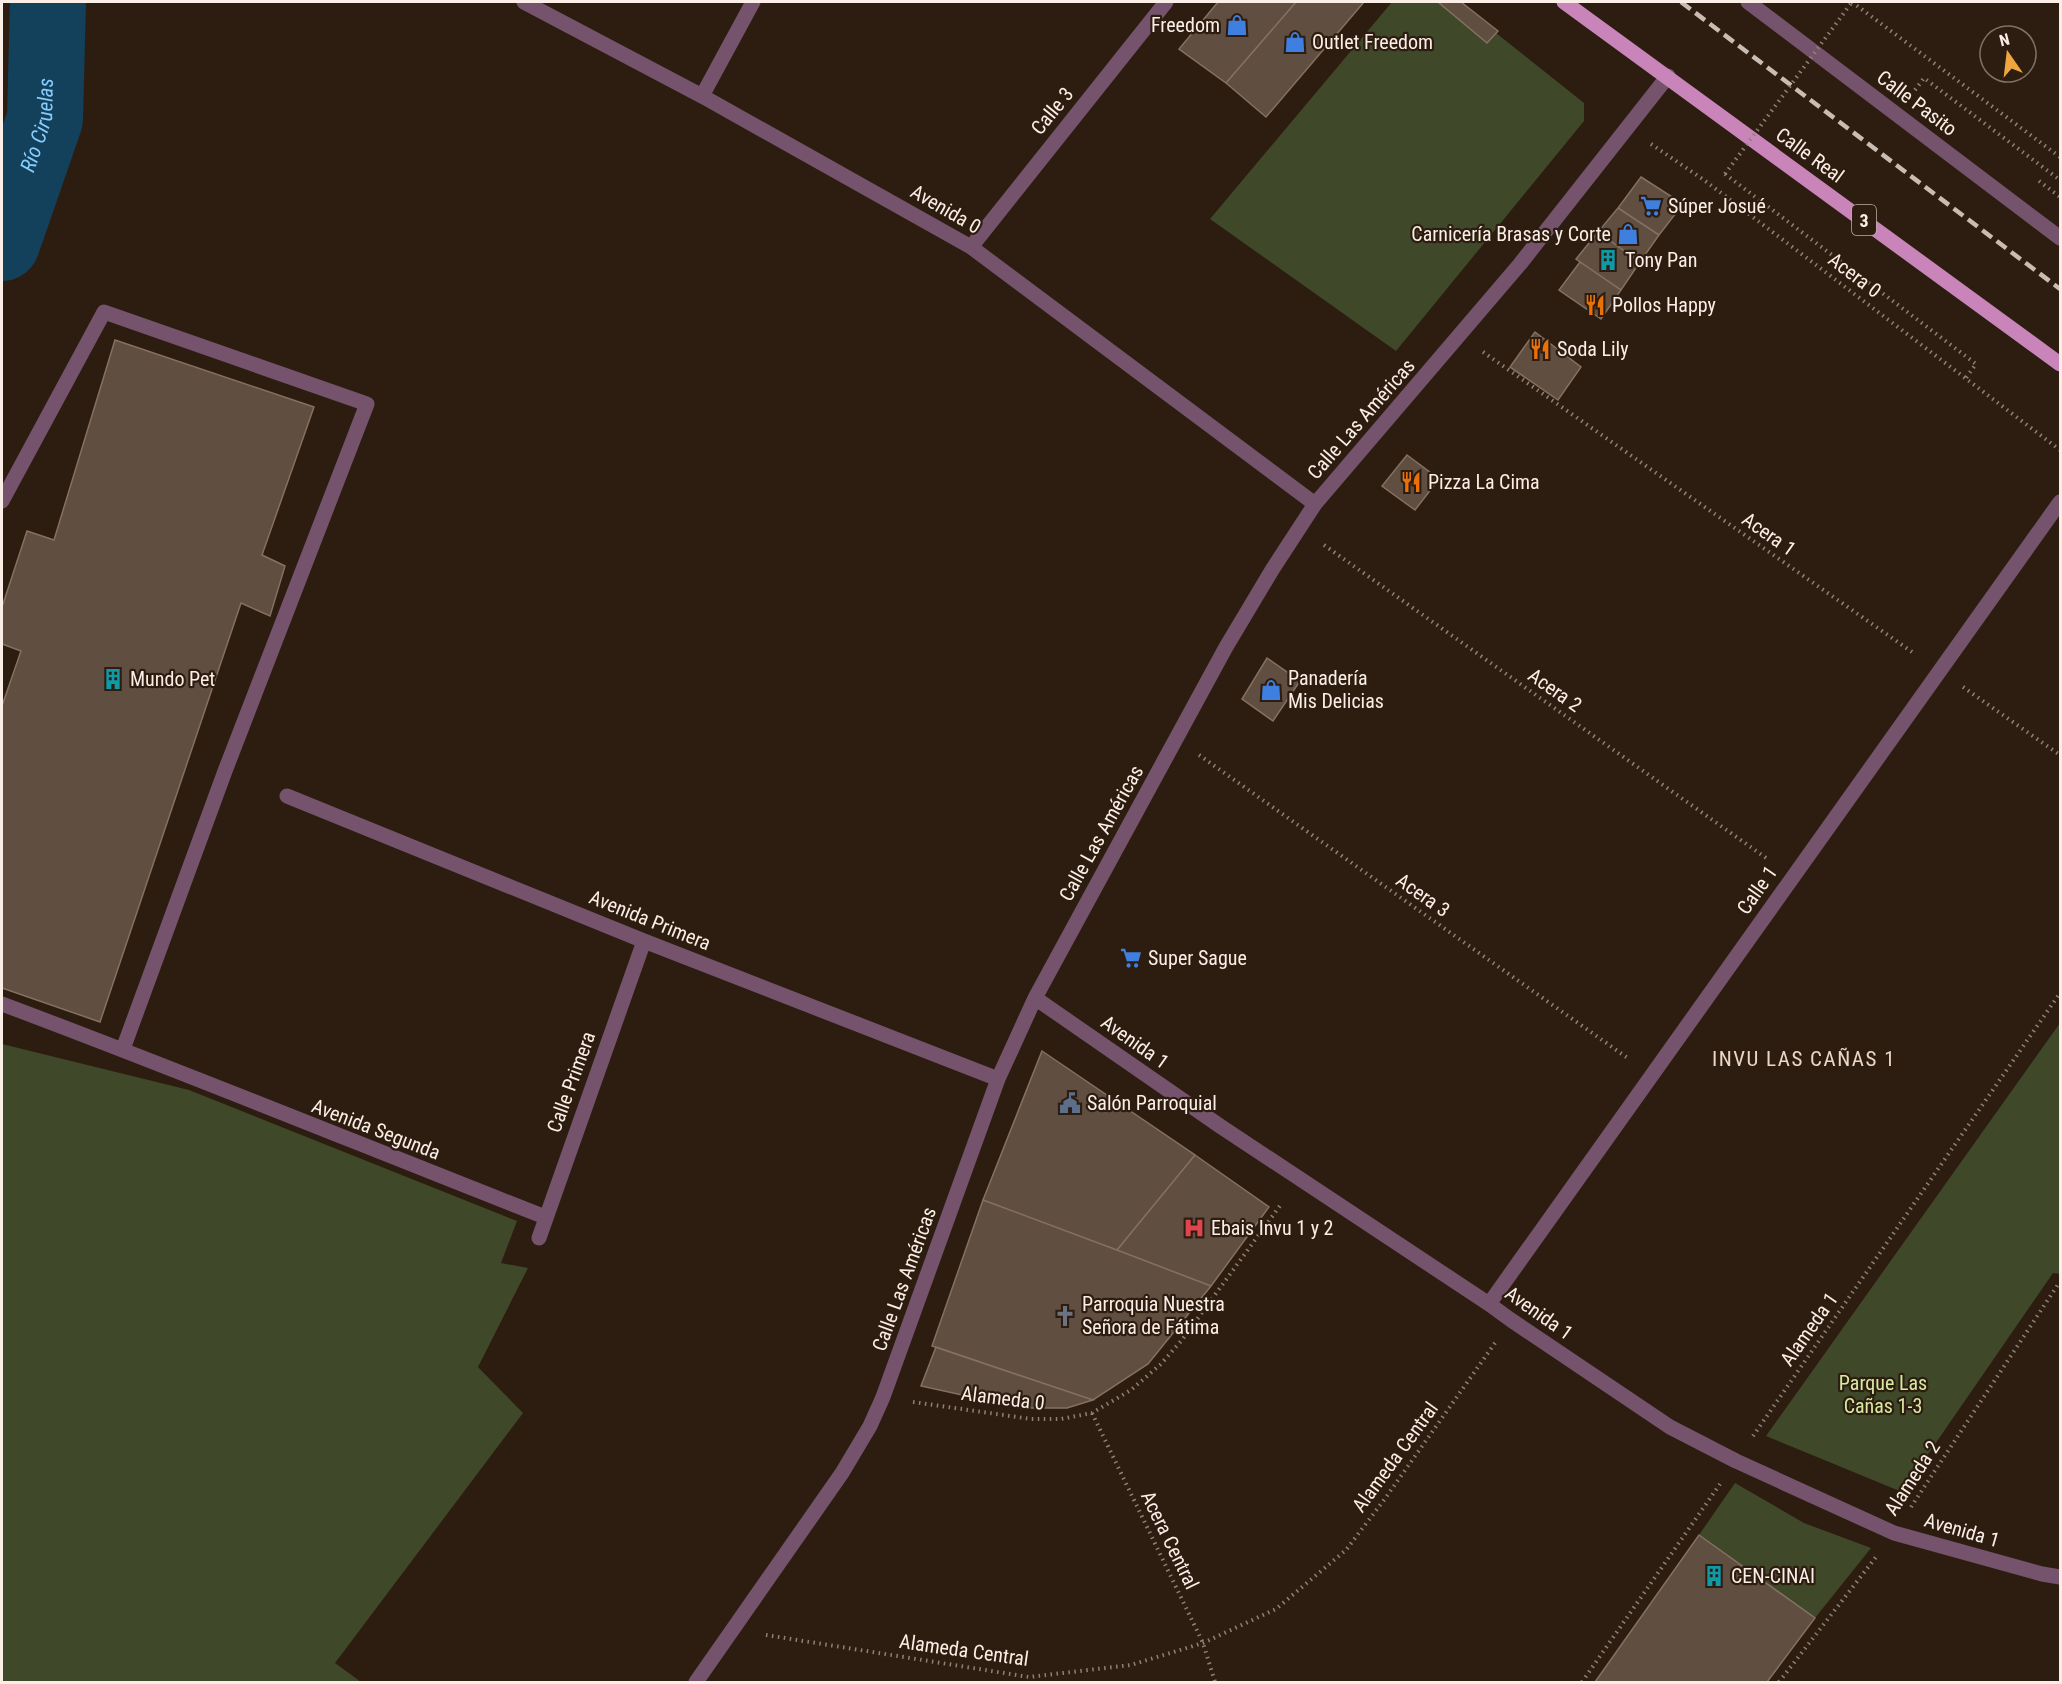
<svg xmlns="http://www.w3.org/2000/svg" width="2062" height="1684" viewBox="0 0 2062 1684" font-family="'Roboto Condensed',sans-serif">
  <rect width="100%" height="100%" fill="#2d1d10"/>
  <path fill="#3f4828" d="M1392,2H1438L1487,42L1496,33L1584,103V121L1396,351L1210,219Z
    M2060,1023V1274L2053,1273L1902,1492L1766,1436Z
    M2,1044L189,1090L517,1221L501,1263L528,1268L478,1367L523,1413L335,1663L361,1682H2Z
    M1735,1483L1804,1523L1871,1548L1815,1618L1699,1535Z"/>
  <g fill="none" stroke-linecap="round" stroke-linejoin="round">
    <path stroke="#13405b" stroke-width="76" id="s1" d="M2,243L45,119L48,2"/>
  </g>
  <path fill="#604e40" stroke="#857162" stroke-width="1.5" d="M1218,2H1296L1226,83L1179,49Z
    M1296,2H1364L1266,117L1226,83Z
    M1438,2H1461L1498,31L1487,43Z
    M1641,177L1683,204L1659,235L1618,208Z
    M1618,208L1659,235L1640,262L1598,232Z
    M1598,232L1640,262L1621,290L1576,259Z
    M1580,262L1621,290L1601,319L1559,290Z
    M1535,332L1581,367L1558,400L1510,367Z
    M115,340L314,407L262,555L285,566L270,616L241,603L100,1022L2,988V706L21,651L2,644V607L27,531L54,540Z
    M1407,455L1439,479L1415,510L1382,486Z
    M1267,658L1300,681L1273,721L1242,699Z
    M1042,1051L1195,1155L1117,1250L983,1200Z
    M1195,1155L1269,1207L1211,1286L1117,1250Z
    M983,1200L1117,1250L1211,1286L1148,1364L1093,1400L932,1346Z
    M936,1347L1093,1400L1067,1408H1021L921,1386Z
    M1699,1535L1815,1618L1767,1682H1595Z"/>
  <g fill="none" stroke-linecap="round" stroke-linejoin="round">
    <path stroke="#8f8177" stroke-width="4" stroke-dasharray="1.5 4.5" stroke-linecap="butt" d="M1852,2L2060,157
      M1915,90L1924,78L2060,180
      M1651,144L1704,180L2060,450
      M1725,174L1976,364L1966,378
      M2039,181L2060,197
      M1483,352L1915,654
      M1324,545L1769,860
      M1963,687L2060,755
      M1199,755L1629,1059
      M913,1402L1031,1419H1061L1092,1413L1131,1390L1161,1364L1182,1340L1282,1203
      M1092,1413L1203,1643L1215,1682
      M1753,1436L2060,993
      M1911,1507L2059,1283H2060
      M766,1635L1029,1677L1131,1665L1203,1643L1276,1609L1346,1550L1384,1500L1495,1343
      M1582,1682L1720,1484
      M1779,1682L1876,1557"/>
    <path stroke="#75536c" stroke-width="15" d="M524,2L702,96L971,247L1315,504
      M1748,2L2060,238
      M702,96L753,2
      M971,247L1166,2
      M2,501L104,312L367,404L225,771L123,1049
      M287,796L644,941L998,1079
      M1035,998L1220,1126L1489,1304L1511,1320L1670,1427L1736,1461L1894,1533L2042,1574L2060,1577
      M2,1004C184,1072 364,1146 545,1217
      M539,1238L644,941
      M1489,1304L2060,502
      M696,1682L842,1473L870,1426L883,1397L998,1079L1035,998L1226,647L1272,570L1315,504L1520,264L1668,76"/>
    <path stroke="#c985b9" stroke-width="15" d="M1564,2L2060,364"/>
    <path stroke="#c9bcb2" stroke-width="4.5" stroke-dasharray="12 6" stroke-linecap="butt" d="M1681,2L2060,289"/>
    <path stroke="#8f8177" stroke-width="4" stroke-dasharray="1.5 4.5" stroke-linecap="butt" d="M1725,174L1852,2"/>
  </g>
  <defs>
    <symbol id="shop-bare" viewBox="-9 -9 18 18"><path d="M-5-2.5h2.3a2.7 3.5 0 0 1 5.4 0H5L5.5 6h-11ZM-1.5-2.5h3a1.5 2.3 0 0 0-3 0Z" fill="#3f7fe0" stroke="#2d1d10" stroke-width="2.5" paint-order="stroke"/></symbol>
    <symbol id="supermarket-bare" viewBox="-9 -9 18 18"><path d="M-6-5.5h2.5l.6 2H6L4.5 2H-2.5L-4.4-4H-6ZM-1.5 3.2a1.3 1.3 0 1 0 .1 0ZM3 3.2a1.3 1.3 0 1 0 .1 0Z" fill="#3f7fe0" stroke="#2d1d10" stroke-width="2.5" paint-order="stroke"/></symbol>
    <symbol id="building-bare" viewBox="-9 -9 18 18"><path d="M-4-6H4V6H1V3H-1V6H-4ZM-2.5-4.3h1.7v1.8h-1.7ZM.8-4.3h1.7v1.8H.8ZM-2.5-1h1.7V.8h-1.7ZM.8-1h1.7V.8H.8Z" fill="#0f9aa8" stroke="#2d1d10" stroke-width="2.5" paint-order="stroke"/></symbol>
    <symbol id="restaurant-bare" viewBox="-9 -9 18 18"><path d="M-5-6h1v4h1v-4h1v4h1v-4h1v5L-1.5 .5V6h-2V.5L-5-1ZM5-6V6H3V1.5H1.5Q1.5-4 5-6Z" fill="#e8710a" stroke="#2d1d10" stroke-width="2.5" paint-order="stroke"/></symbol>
    <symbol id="civic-bare" viewBox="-9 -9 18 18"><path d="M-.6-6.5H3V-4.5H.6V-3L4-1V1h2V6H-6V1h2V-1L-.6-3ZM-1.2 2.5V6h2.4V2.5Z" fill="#5c6f8a" stroke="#2d1d10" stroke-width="2.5" paint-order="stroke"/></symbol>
    <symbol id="hospital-bare" viewBox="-9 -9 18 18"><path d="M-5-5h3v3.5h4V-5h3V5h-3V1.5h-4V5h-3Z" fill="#e0444e" stroke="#2d1d10" stroke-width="2.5" paint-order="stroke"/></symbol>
    <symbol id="church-bare" viewBox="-9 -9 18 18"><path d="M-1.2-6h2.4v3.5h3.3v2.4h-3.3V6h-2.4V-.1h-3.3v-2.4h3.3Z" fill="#6b7280" stroke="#2d1d10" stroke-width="2.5" paint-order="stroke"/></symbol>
  </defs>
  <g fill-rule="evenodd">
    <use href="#shop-bare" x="1222" y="10" width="30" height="30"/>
    <use href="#shop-bare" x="1280" y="27" width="30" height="30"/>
    <use href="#supermarket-bare" x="1636" y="191" width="30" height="30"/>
    <use href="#shop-bare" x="1613" y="219" width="30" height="30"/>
    <use href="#building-bare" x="1593" y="245" width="30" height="30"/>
    <use href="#restaurant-bare" x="1580" y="290" width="30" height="30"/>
    <use href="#restaurant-bare" x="1525" y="334" width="30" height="30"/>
    <use href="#restaurant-bare" x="1396" y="467" width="30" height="30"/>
    <use href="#building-bare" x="98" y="664" width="30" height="30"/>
    <use href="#shop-bare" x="1256" y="675" width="30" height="30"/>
    <use href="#supermarket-bare" x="1116" y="943" width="30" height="30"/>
    <use href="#civic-bare" x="1055" y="1088" width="30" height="30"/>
    <use href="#hospital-bare" x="1179" y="1213" width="30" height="30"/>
    <use href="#church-bare" x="1050" y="1301" width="30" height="30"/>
    <use href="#building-bare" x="1699" y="1561" width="30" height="30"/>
  </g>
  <g text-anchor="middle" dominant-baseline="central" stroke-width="4.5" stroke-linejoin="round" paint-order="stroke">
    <rect fill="#2d1d10" stroke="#bcafa6" stroke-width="1.5" x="1852" y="205" width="24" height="30" rx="4.5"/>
    <g font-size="18" font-weight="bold" fill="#faeee6">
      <text x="1864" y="220">3</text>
    </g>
    <g font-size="20" fill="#faeee6" stroke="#2d1d10" text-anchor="start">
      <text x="1220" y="25" text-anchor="end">Freedom</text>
      <text x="1312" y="42">Outlet Freedom</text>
      <text x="1668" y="206">Súper Josué</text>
      <text x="1611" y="234" text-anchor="end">Carnicería Brasas y Corte</text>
      <text x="1625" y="260">Tony Pan</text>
      <text x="1612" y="305">Pollos Happy</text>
      <text x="1557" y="349">Soda Lily</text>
      <text x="1428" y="482">Pizza La Cima</text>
      <text x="1288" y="678">Panadería<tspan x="1288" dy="23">Mis Delicias</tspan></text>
      <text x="130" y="679">Mundo Pet</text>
      <text x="1148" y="958">Super Sague</text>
      <text x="1087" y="1103">Salón Parroquial</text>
      <text x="1211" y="1228">Ebais Invu 1 y 2</text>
      <text x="1082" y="1304">Parroquia Nuestra<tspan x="1082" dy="23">Señora de Fátima</tspan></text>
      <text x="1731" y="1576">CEN-CINAI</text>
    </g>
    <g font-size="20" fill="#faeee6" stroke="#2d1d10">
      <text transform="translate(1917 103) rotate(37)">Calle Pasito</text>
      <text transform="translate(1052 111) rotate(-51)">Calle 3</text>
      <text transform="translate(1810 155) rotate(36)">Calle Real</text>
      <text transform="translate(946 209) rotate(30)">Avenida 0</text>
      <text transform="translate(1855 275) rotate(37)">Acera 0</text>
      <text transform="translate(1361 419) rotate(-49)">Calle Las Américas</text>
      <text transform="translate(1769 534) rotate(35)">Acera 1</text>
      <text transform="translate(1555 690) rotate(35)">Acera 2</text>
      <text transform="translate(1101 833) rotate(-61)">Calle Las Américas</text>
      <text transform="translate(1757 890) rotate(-55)">Calle 1</text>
      <text transform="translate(1423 895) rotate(35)">Acera 3</text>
      <text transform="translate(650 920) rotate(22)">Avenida Primera</text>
      <text transform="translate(1135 1042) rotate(35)">Avenida 1</text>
      <text transform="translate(571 1082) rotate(-70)">Calle Primera</text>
      <text transform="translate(376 1129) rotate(21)">Avenida Segunda</text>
      <text transform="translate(904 1279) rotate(-70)">Calle Las Américas</text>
      <text transform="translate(1539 1313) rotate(35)">Avenida 1</text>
      <text transform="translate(1809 1329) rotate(-55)">Alameda 1</text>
      <text transform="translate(1003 1398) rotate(7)">Alameda 0</text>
      <text transform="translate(1395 1457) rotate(-54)">Alameda Central</text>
      <text transform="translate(1912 1478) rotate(-57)">Alameda 2</text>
      <text transform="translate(1962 1530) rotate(16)">Avenida 1</text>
      <text transform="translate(1170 1540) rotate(64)">Acera Central</text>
      <text transform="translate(964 1650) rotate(8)">Alameda Central</text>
    </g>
    <g font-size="20" fill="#d6eaa0" stroke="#2d1d10">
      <text x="1883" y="1383">Parque Las<tspan x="1883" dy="23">Cañas 1-3</tspan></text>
    </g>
    <g font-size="21" font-style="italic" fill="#87ccfc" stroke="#2d1d10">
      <text stroke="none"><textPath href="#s1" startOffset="124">Río Ciruelas</textPath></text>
    </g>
    <g font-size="21" letter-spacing="1.5" fill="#ecd6c5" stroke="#2d1d10">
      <text x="1804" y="1059">INVU LAS CAÑAS 1</text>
    </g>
  </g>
  <rect width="2062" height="1684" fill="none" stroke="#faeee6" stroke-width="6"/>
  <g transform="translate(2008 54) rotate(346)"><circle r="28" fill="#2d1d10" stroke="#7f7166" stroke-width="1.5"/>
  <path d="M0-4.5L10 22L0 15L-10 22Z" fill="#f0a63f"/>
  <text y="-9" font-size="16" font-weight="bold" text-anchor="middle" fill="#faeee6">N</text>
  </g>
</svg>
